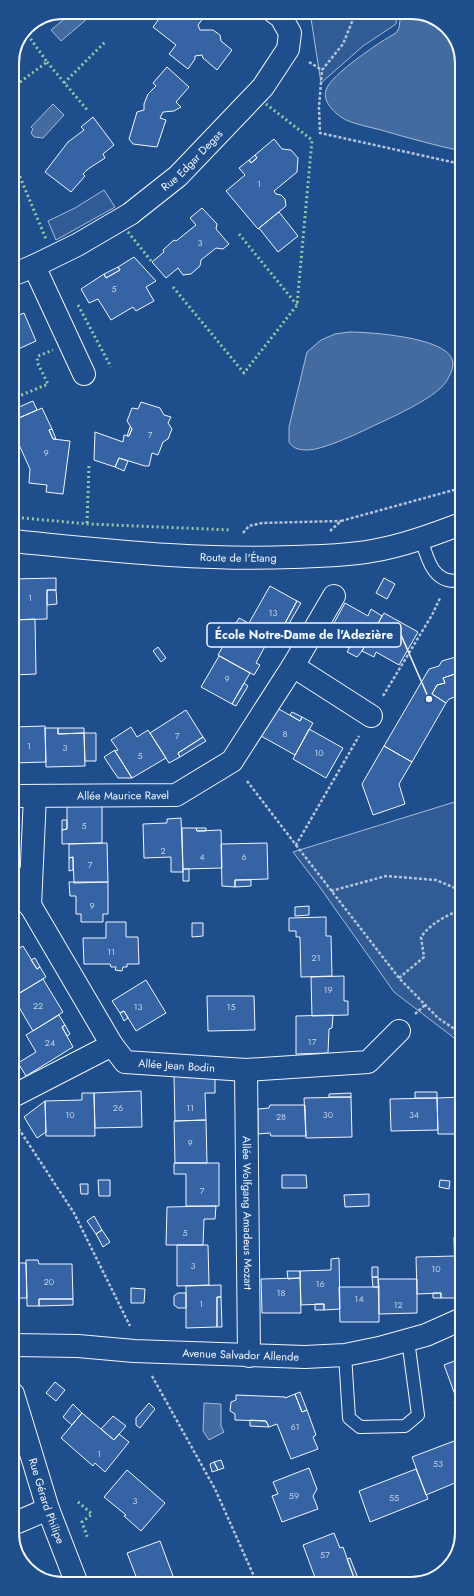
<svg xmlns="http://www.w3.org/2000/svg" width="474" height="1596" viewBox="0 0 474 1596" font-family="Jost,sans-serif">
  <defs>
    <pattern id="forest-crowns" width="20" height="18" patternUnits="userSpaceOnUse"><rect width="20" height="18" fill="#305b95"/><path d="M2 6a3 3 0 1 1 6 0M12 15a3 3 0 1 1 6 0" fill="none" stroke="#4e73a5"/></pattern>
  </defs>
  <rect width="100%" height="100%" fill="#1f4e8c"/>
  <path fill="#305b95" stroke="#a8bbd7" d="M310,12H397L396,24L363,46L321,83Z
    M104,190L115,207L56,240L48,221L75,208Z
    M461,800L462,1044L394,992L319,886L293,852Z"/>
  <path fill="url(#forest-crowns)" stroke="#a8bbd7" d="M447,1567L421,1583H405Z"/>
  <path fill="#446ba0" stroke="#a8bbd7" d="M73,12H80L87,19L61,41L51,30Z
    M401,12H418L445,25L461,53V151C434,145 408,138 381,130C370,127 357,125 346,120C336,115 322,102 326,90C330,75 381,41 396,33L399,28Z
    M53,104L64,115L43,138L34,137L31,133L33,129L31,127Z
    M349,332C369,332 444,337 452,359C455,367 450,375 446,382C434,399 390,418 371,427C357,434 322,450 308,450C300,450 293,449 289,442V427L307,352L321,340L335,334Z
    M204,1403L221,1404V1426L224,1432L209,1440L203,1431Z"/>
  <path fill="#3563a3" stroke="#f2f6ff" d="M164,12H198L204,17L198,25L200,30H213L220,35L221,41L232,50L217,70L203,58L202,55L195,56V59L188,69L169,54L176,45L153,27Z
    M58,14L59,15L55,19L52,16Z
    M167,67L189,87L176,102L181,107L174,111L163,112L160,118L166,120L157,147L133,144L129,139L137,112L144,110V104L148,94L156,86L153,83Z
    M93,117L114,145L103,154L105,158L88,169L83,174L85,176L71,192L45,172L68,142L84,130L81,127Z
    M274,139L282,149L291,150L298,158L297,172L274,191L276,194L281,195L285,199L286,206L258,229L226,191L245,175L239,168L249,160L251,163L257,158L255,155Z
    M255,155L257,158L251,163L249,160Z
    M12,195L20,208L12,217Z
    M202,208L217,224L216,229L229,244L223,249L216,248L201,260L200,266L191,274L183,275L178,268L166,278L152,262L164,252L163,250L174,240L176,241L196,225L190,218Z
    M279,212L298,236L278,252L259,228Z
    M134,257L156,281L146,287L154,301L136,311L133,307L111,320L98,299L89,303L81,289L104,274L106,278L120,270L118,267Z
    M118,267L120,270L106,278L104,274Z
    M24,313L36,341L14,351L18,360L12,363V318Z
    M33,401L37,410L12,421V410Z
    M141,402L160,408L164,415L171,417L168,423L172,429L168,439L163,442L158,455L152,453L149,466H145L119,458L115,467L94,460L95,432L123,442L124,435L129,436L132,429L127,421L132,408L138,409Z
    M42,408L52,429L49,430L53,439L70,441L63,494L46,492L47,485L29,483L30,469L15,436L12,437V421Z
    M130,427L132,429L129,436H127Z
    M52,429L56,439H53L49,430Z
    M119,458L128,461L124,471L115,467Z
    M56,578V590H47V619L12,620V579Z
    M384,578L395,584L387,599L376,593Z
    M270,586L297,601L284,625L287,627L280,641L249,623Z
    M47,590H56L57,604L47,605Z
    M297,601L301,603L287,627L284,625Z
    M345,603L368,616L371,609L382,616L362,651L357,657L347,652L351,645L329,632Z
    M384,613L418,632L399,665L376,652L374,657L362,651Z
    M239,618L271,635L256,663L260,665L254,675L218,655Z
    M35,619L36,674L12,675V620Z
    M341,639L351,645L349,648L339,643Z
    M158,647L166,658L161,662L153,651Z
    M219,656L250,673L232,704L201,687Z
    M459,656L461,657V672L443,678L445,683L437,685L432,694L446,703L412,762L384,746L429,669L439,666L442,661Z
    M461,672V695L449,699L446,703L432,694L437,685L445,683L443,678Z
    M244,683L248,686L236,706L232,704Z
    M277,708L300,721L302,717L313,723L295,755L261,736Z
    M186,710L203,737L178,753L180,757L169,763L150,733Z
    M292,712L302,717L300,721L290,715Z
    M45,726L46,762L12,763V727Z
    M131,727L137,737L148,730L166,758L132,778L115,751L118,750L111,740Z
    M45,728H58V734L84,733L85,766L46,767Z
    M58,728H84V733L58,734Z
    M309,729L343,748L326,778L293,759Z
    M84,733H96V761H85Z
    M203,737L206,741L180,757L178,753Z
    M384,746L412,762L399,784L405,804L373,815L362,784Z
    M115,750V751L132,778H118L104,757Z
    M102,805V843L62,844V830L67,829V806Z
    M181,818L183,872H171V857L144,858L143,824L167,823V819Z
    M62,820H67V829L62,830Z
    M182,828H196L197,831L221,830L222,868L183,869Z
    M196,828H206V831H197Z
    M107,843L108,882L74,883L73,857L69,858V844Z
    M267,843L268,879L235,880V887L222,886L221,844Z
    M73,857V870L69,871V858Z
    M183,869H189V881H183Z
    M235,880H251V886L235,887Z
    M69,882H108V914H103V922H81V914H76V896H70Z
    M309,906V915L295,916V907Z
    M326,917V936H331L332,976L301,977L300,937H296V931H289V918Z
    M106,922H126V937H138L139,964H127V967H123L122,971L115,970L116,967H111L110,964H84L83,938H106Z
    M192,923H203V936L192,937Z
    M23,946L37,969L40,967L46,977L13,997V952Z
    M35,958L40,967L37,969L31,960Z
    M344,976V1001H348V1015L312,1016L311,977Z
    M43,979L63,1012L33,1031L13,997Z
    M146,980L166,1013L136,1031L124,1011L120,1013L112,1001Z
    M207,996H254L255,1030L208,1031Z
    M124,1011L128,1018L124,1021L120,1013Z
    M59,1015L65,1025L62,1027L73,1047L26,1076L18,1063L36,1052L26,1035Z
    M333,1015L332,1028L329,1029L328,1053L296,1054V1016Z
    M65,1025L70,1034L67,1036L62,1027Z
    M215,1075V1093H205L206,1120L175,1121L174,1076Z
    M141,1091L142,1127L95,1128L94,1093Z
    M415,1092H437V1098H415Z
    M82,1093H94L95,1136H46L45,1101L82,1100Z
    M351,1093V1097H329V1094Z
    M351,1097L352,1137L306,1138L304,1098Z
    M462,1097V1134H438L437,1098Z
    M437,1098L438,1130L391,1131L390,1099Z
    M45,1101L46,1132L37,1138L24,1117Z
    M270,1105H305L306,1136H271L270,1133L258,1134V1109L269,1108Z
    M206,1120L207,1163H175L174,1121Z
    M174,1163H219V1206H186V1174H174Z
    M282,1175H306L307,1188H282Z
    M98,1180H110V1196H99Z
    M440,1180L450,1181L449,1189L439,1187Z
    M80,1184H88V1194H81Z
    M369,1194V1206L345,1207L344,1195Z
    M216,1206L215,1219H204L203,1245H166L167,1207Z
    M94,1216L102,1230L96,1234L87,1221Z
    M102,1230L110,1242L103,1247L96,1234Z
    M454,1237H462V1279H455Z
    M177,1245H208L209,1285L177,1286Z
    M455,1256V1298H441V1293L417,1294L416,1257Z
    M339,1258L340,1309L324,1310V1304L301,1305L300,1271L331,1270V1259Z
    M26,1260H38L39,1264H72L73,1299H39V1306H27Z
    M13,1263H26L27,1298H13Z
    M372,1267H378V1277H372Z
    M287,1271H300V1278L288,1279Z
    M372,1277H378L379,1287H373Z
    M300,1278L301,1313H262L261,1279Z
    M378,1279H417V1313L379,1314Z
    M221,1285V1297H217V1327L186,1328V1286Z
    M339,1287H379V1322H340Z
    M131,1288L145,1289L144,1303H131Z
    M178,1293H186V1308H178L174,1305V1296Z
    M433,1293H441V1298H433Z
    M217,1297H221L222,1327H217Z
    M39,1299H73V1305L39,1306Z
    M315,1304H324V1310H315Z
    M462,1358V1416H460L454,1402L457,1400L444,1365Z
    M55,1382L65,1390L56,1401L46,1393Z
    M300,1392L307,1410L302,1412L295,1394Z
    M295,1394L302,1412L307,1410L316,1435L313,1437L318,1449L291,1459L277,1424L269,1427L266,1421L235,1420V1414L230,1411L231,1402L236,1400V1395L285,1397V1398Z
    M149,1403L155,1409L140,1428L136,1425V1418Z
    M73,1404L82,1413L72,1425L63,1417Z
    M82,1413L114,1440L119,1434L129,1442L105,1472L95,1463L93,1466L61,1438Z
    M113,1416L126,1426L114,1440L101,1429Z
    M250,1420L266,1421L269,1427L250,1426Z
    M462,1438V1480L426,1495L412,1457Z
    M221,1460L224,1468L218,1470L214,1462Z
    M214,1462L218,1470L212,1472L210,1464Z
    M309,1468L317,1489L313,1496L318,1509L282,1522L272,1496L278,1494L273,1482Z
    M416,1469L428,1499L370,1522L359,1491Z
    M127,1470L165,1503L141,1531L124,1516L126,1515L104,1497Z
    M334,1533L340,1548L343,1547L356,1583H317L303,1545Z
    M160,1541L176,1584H139L127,1553Z
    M350,1558L360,1583H356L347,1559Z"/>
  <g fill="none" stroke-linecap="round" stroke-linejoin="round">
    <defs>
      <path id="lane" d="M421,538C427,559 434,586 461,580
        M345,1355L349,1418L360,1427L405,1426L418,1415L408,1340"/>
      <g id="street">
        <path d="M34,266L84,374"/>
        <path id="s1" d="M12,275L34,266L77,245L130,214L178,176L263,87L288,49L290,33L281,17L274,12"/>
        <path d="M293,666L371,716"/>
        <path id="s2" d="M13,796L176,795L232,761L293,666L334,596"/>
        <path id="s3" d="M13,876L112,1045L125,1062L246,1070L368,1062L399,1031"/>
        <path d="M30,906L35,796"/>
        <path id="s4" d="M246,1070L249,1356"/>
        <path d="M13,1096L112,1045"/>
        <path id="s5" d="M13,1345L78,1346L134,1351L305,1357L345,1355L379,1348L426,1335L462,1319"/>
        <path id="s6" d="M13,1394L48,1509L77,1584"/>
        <path d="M13,1524L48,1509"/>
      </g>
      <g id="secondary">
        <path id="s7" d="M12,541C106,550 199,561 293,557C319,556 346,556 372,551C402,546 432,535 461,524"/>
      </g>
    </defs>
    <use href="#lane" stroke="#f2f6ff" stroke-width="14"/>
    <use href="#street" stroke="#f2f6ff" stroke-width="24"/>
    <use href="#secondary" stroke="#f2f6ff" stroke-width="24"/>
    <path stroke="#b3c4dc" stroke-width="2.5" stroke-dasharray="3 2" stroke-linecap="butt" d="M356,12L343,44L322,70L319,107L320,133L461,164
      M309,62L322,70
      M330,531L341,521L461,488
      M243,533L249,526L262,523L341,521
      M383,696L432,615L440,598
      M247,781L296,845L359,736
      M296,845L399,978L438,1018L462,1034
      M331,891L386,876L436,880L462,891
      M399,978L424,957L421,937C431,923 446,916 462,909
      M415,1014L425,1005
      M13,1120L74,1213L130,1326
      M152,1376L215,1489L257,1583"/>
    <use href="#lane" stroke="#1f4e8c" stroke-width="12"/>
    <use href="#street" stroke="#1f4e8c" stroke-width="22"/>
    <use href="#secondary" stroke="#1f4e8c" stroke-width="22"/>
    <path stroke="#97c8a6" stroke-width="3" stroke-dasharray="2 3" stroke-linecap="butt" d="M47,62L88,111
      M64,83L106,41
      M12,88L47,62L25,31
      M12,158L46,239
      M128,232L152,262
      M239,234L297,305
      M173,287L244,373L297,305L312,140L266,104
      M78,305L111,367
      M12,399L48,384L37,362L38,356L53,350
      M12,517L89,524L231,530
      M87,523L89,465
      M78,1502L92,1514L82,1522L88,1539"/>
  </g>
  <g text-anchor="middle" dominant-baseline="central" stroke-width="3" stroke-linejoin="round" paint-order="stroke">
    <g font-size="9" fill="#c3d1e8">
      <text x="259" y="183">1</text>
      <text x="200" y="242">3</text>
      <text x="114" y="288">5</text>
      <text x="150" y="434">7</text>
      <text x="46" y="452">9</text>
      <text x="30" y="597">1</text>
      <text x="273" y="612">13</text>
      <text x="227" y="678">9</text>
      <text x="285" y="733">8</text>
      <text x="177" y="735">7</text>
      <text x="29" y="745">1</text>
      <text x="65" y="747">3</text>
      <text x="319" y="752">10</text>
      <text x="140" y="755">5</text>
      <text x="84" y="825">5</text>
      <text x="163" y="850">2</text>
      <text x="202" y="856">4</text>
      <text x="244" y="856">6</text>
      <text x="90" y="864">7</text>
      <text x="92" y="905">9</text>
      <text x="111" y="951">11</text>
      <text x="316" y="957">21</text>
      <text x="328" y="989">19</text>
      <text x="38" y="1005">22</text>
      <text x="138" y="1006">13</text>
      <text x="231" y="1006">15</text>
      <text x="312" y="1041">17</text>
      <text x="50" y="1042">24</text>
      <text x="118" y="1107">26</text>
      <text x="190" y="1107">11</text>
      <text x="70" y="1114">10</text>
      <text x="328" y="1114">30</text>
      <text x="414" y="1114">34</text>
      <text x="281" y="1116">28</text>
      <text x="190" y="1142">9</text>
      <text x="202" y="1190">7</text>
      <text x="185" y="1232">5</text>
      <text x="193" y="1265">3</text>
      <text x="436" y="1268">10</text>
      <text x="49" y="1281">20</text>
      <text x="320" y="1283">16</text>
      <text x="281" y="1292">18</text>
      <text x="359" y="1298">14</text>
      <text x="201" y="1303">1</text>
      <text x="398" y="1304">12</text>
      <text x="295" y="1426">61</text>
      <text x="99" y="1453">1</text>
      <text x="438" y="1463">53</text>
      <text x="294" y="1495">59</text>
      <text x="394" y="1497">55</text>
      <text x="135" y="1500">3</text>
      <text x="325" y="1554">57</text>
    </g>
    <g font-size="11" fill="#f2f6ff" stroke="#1f4e8c">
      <text stroke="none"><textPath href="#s1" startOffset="215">Rue Edgar Degas</textPath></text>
      <text stroke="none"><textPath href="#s7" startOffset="227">Route de l'Étang</textPath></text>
      <text stroke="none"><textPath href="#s2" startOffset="110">Allée Maurice Ravel</textPath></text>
      <text stroke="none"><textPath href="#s3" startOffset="269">Allée Jean Bodin</textPath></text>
      <text stroke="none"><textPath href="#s4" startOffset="143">Allée Wolfgang Amadeus Mozart</textPath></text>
      <text stroke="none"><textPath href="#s5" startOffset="228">Avenue Salvador Allende</textPath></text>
      <text stroke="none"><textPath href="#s6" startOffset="112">Rue Gérard Philipe</textPath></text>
    </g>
  </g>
  <path d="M0 0H474V1596H0ZM63 19H411A44 44 0 0 1 455 63V1533A44 44 0 0 1 411 1577H63A44 44 0 0 1 19 1533V63A44 44 0 0 1 63 19Z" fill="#1f4e8c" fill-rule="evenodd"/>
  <path fill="none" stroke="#f2f6ff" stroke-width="2" d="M63 19H411A44 44 0 0 1 455 63V1533A44 44 0 0 1 411 1577H63A44 44 0 0 1 19 1533V63A44 44 0 0 1 63 19Z"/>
  <path fill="none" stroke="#f2f6ff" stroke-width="1.5" d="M429 699L401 635"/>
  <circle fill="#f2f6ff" stroke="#1f4e8c" stroke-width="1.5" cx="429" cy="699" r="4"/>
  <rect fill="#1f4e8c" stroke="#f2f6ff" stroke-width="1.5" x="207" y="623" width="194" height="24" rx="4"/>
  <g font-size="12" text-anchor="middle" font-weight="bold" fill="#f2f6ff">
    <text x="304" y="639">École Notre-Dame de l'Adezière</text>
  </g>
</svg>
